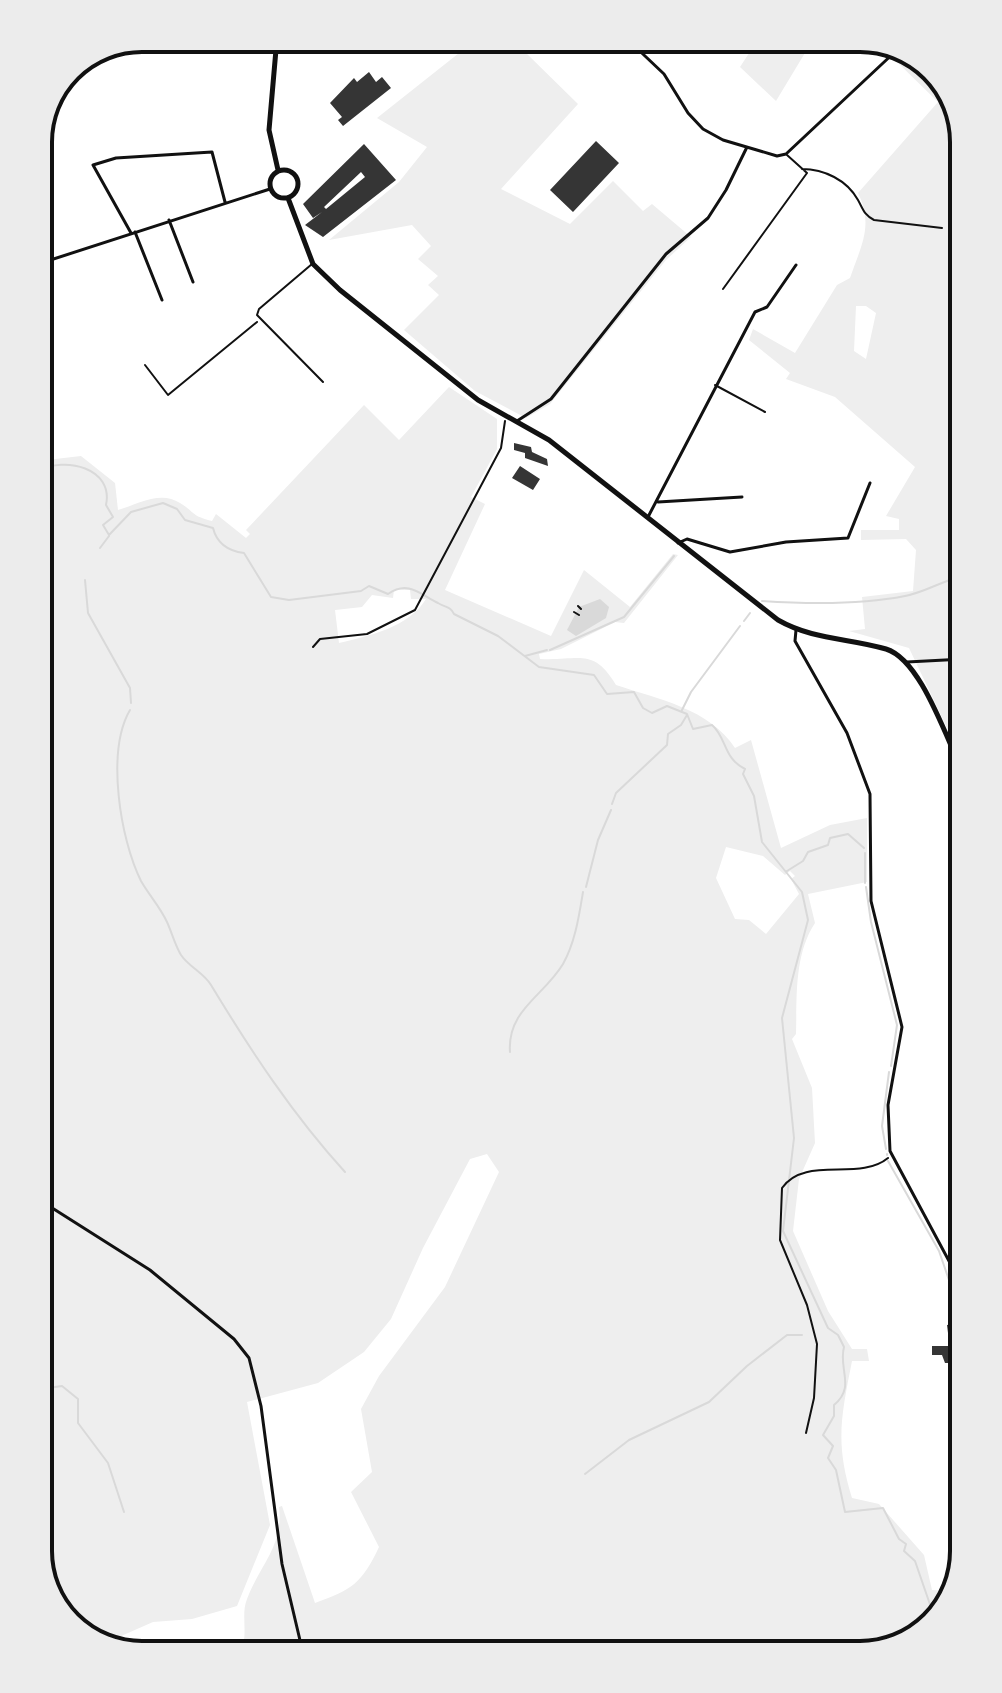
<svg xmlns="http://www.w3.org/2000/svg" width="1002" height="1693" viewBox="0 0 1002 1693" font-family="'Archivo Narrow',sans-serif">
  <rect width="100%" height="100%" fill="#fff"/>
  <path fill="#eee" fill-rule="evenodd" d="M478,38H535L524,51L578,104L501,189L570,224L613,181L643,211L652,204L691,237L666,260L550,404L526,418L475,391L404,330L439,295L428,285L438,276L418,259L431,246L412,225L329,240L399,182L427,147L377,118Z
    M759,38H814L776,101L740,67Z
    M890,46C942,64 952,91 964,142V622H955L956,639H964V754L959,753L909,648L849,631L865,629L862,597L913,591L916,550L906,539L861,540V530H899V519L886,516L915,467L835,397L786,379L790,373L749,340L753,329L795,353L837,285L850,278C861,246 874,225 858,193L938,102L894,59ZM856,306H866L876,313L866,359L854,351Z
    M449,387L497,419V449L471,497L485,504L445,590L551,636L584,570L630,607L673,554L678,555L624,623L615,622L561,649L539,654L540,659C580,661 593,647 616,685C658,699 710,709 735,748L751,740L781,848L830,825L867,818V882L808,894L815,923C794,955 797,997 796,1034L792,1039L812,1088L815,1143L799,1179L793,1231L828,1311L852,1349H867L869,1361H852C841,1417 835,1443 852,1498L879,1504L924,1555L932,1590L952,1591L947,1608L906,1644L239,1653C250,1637 240,1616 247,1599C259,1566 284,1546 279,1507L282,1506L315,1603C352,1590 362,1583 379,1547L351,1492L372,1472L361,1409L379,1376L445,1287L499,1172L487,1154L470,1159L423,1248L391,1319L364,1352L318,1383L247,1402L270,1525L237,1606L192,1619L153,1622L103,1644C59,1629 47,1592 38,1551V461L81,456L115,483L118,510C138,504 161,490 180,503C195,512 191,516 212,521L216,514L246,538L250,534L246,530L364,405L399,440ZM394,590H410L411,599H426C409,627 369,636 339,643L335,610L362,607L372,595L393,598ZM726,847L763,856L785,875L790,871L795,876L791,879L799,894L766,934L749,920L735,919L716,878Z"/>
  <path fill="#d9d9d9" d="M600,599L609,607L606,618L576,636L567,630L579,607Z"/>
  <g fill="none" stroke-linecap="round" stroke-linejoin="round">
    <path stroke="#d9d9d9" stroke-width="2" d="M38,471C65,456 114,468 106,505L113,517L103,525L109,535L131,512L163,503L177,509L185,520L213,528C217,544 228,551 244,553L271,597L289,600L361,591L369,586L388,594C408,580 420,594 438,603C446,608 450,606 454,614L498,636L539,667L594,675L607,694L634,692L643,708L652,713L667,706L687,714L693,729L712,725C727,738 723,758 745,769L743,774L754,796L762,842L802,892L808,920L782,1018L794,1138L783,1231L828,1328L838,1335L844,1347C838,1369 856,1387 834,1405V1416L823,1435L833,1446L828,1458L836,1470L845,1512L883,1508L899,1539L906,1544L904,1551L915,1561L935,1619
      M100,548L109,536
      M85,580L88,613L130,688L131,703
      M762,601C808,604 860,605 905,596C926,592 943,580 964,576
      M744,621L750,613
      M550,650L624,617L674,556
      M525,656L547,650
      M130,710C106,751 120,839 141,881C149,895 160,907 167,922C172,933 175,945 181,955C189,967 204,973 211,985C251,1051 293,1115 345,1172
      M682,710L691,692L740,626
      M612,804L616,793L667,745L668,734L681,725L687,715
      M865,853V883
      M787,871L803,861L808,852L828,845L830,838L848,834L864,848
      M586,887L598,840L611,810
      M866,887L871,922L897,1025L891,1066
      M510,1052C507,1010 544,996 563,964C575,943 579,916 583,892
      M886,1149L882,1126L889,1072
      M887,1154V1155
      M888,1161L939,1251L950,1283L964,1302
      M38,1384L48,1388L62,1386L78,1399V1423L108,1463L124,1512
      M585,1474L629,1440L709,1402L747,1366L787,1335H802"/>
  </g>
  <path fill="#353535" fill-rule="evenodd" d="M306,38H339L317,54Z
    M369,72L376,82L382,77L391,88L343,126L338,120L342,117L330,103L354,78L357,82Z
    M596,141L619,163L573,212L550,190Z
    M364,144L396,180L323,237L305,225L322,212L313,218L303,204ZM361,172L365,177L326,209L324,207Z
    M514,443L531,447L532,452L547,459L548,466L525,458V453L514,450Z
    M520,466L540,479L533,490L512,478Z
    M958,1323L961,1339L949,1341L947,1325Z
    M932,1346H948L951,1353H964V1363H945L942,1355H932Z"/>
  <g fill="none" stroke-linecap="round" stroke-linejoin="round">
    <path stroke="#111" stroke-width="2" d="M578,606L581,609
      M574,612L579,615
      M313,647L320,639L367,634L415,610L501,448L505,421
      M806,1433L814,1398L817,1344L807,1305L780,1240L782,1188C805,1155 859,1182 888,1158"/>
    <path stroke="#111" stroke-width="2" d="M802,169C824,169 847,180 858,200C863,209 864,215 874,220L942,228
      M312,264L259,309L257,315L323,382
      M723,289L807,173L787,155
      M145,365L168,395L257,322
      M715,385L765,412"/>
    <path stroke="#111" stroke-width="3" d="M626,38L664,74L688,113L703,129L723,140L777,156L786,154L898,49
      M169,220L193,282
      M135,232L162,300
      M131,233L93,165L116,158L212,152L225,202
      M38,264L270,189
      M517,421L551,399L666,254L708,218L726,190L747,147
      M658,502L742,497
      M648,517L755,312L767,307L796,265
      M678,543L687,539L730,552L786,542L848,538L870,483
      M796,630L795,641L847,733L870,794L871,901L902,1027L888,1105L890,1151L964,1289
      M907,662L964,659
      M38,1199L150,1270L234,1339L249,1358L261,1406L282,1564L303,1653"/>
    <path stroke="#111" stroke-width="5" d="M277,38L269,130L278,170
      M270 184a14 14 0 1 1 28 0a14 14 0 1 1-28 0Z
      M288,198L313,264L340,290L478,400L549,440L778,620C813,640 849,638 886,649C922,660 947,742 964,774"/>
  </g>
  <path d="M0 0H1002V1693H0ZM142 52H860A90 90 0 0 1 950 142V1551A90 90 0 0 1 860 1641H142A90 90 0 0 1 52 1551V142A90 90 0 0 1 142 52Z" fill="#ececec" fill-rule="evenodd"/>
  <path fill="none" stroke="#111" stroke-width="4" d="M142 52H860A90 90 0 0 1 950 142V1551A90 90 0 0 1 860 1641H142A90 90 0 0 1 52 1551V142A90 90 0 0 1 142 52Z"/>
</svg>
